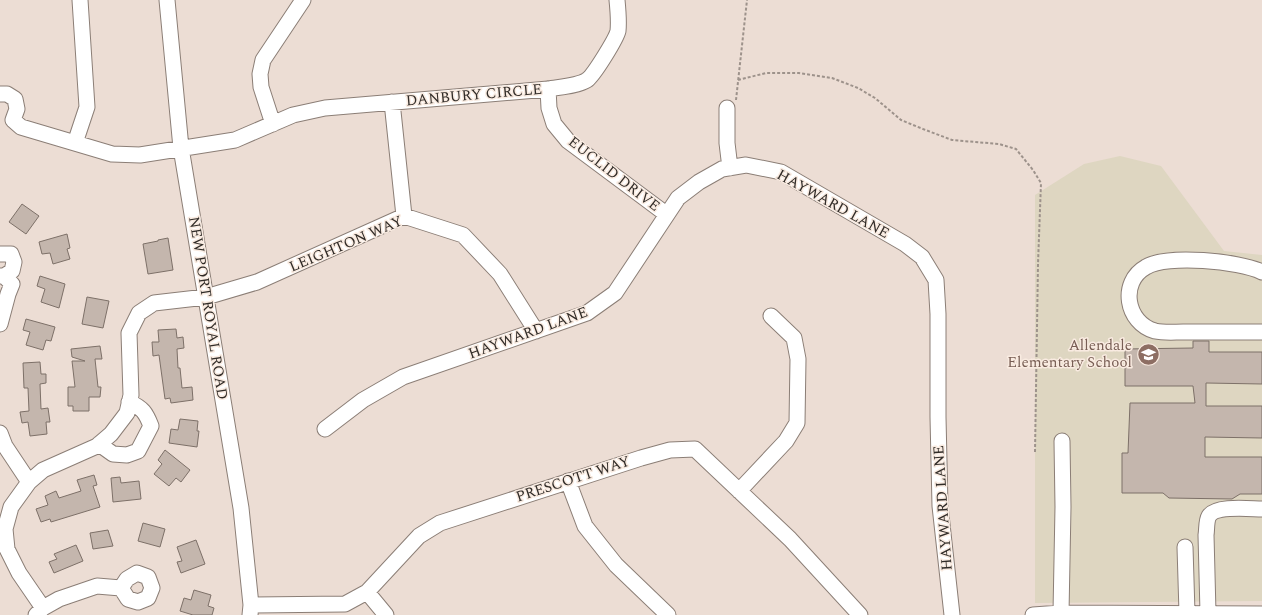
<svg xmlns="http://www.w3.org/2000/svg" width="1262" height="615" viewBox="0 0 1262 615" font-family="Spectral,serif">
  <rect width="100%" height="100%" fill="#ecddd4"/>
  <path fill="#ded6c1" d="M1120,156L1161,166L1224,251L1262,255V601L1035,603V195L1084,164Z"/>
  <path fill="#c4b6ad" stroke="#7d7068" d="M22,204L39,216L26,234L9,222Z
    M67,234L70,248L67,249L70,259L53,264L50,253L42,254L39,242Z
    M168,238L173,270L148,274L143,244L158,241V240Z
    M40,276L65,284L59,308L41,302L45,289L37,286Z
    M87,297L109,301L103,328L82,324Z
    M26,319L55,327L51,341L46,340L43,350L26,345L30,332L23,330Z
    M176,329L177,338L183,337L184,348L177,349L178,368H180L182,388L192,387L193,400L171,403L170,398L165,399L159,355L153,356L152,342H159L158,330Z
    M1193,341H1209V352H1262V384L1206,383V406H1262V438L1205,437V457H1262V494H1240L1232,499L1169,498L1163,493H1122V453H1128L1130,403H1195L1193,386H1125V349L1193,348Z
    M100,346L102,359H95L98,387H101L100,397H89V411H73V406H68V387H75L72,361H85L72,357L71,349Z
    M40,362L41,374H46V383L40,384L41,409L48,408L50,422H46L47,434L30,436L28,422L22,423L20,412L29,411L28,388H24L23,363Z
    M180,419L198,421L197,431H199L197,447L169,443L171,429L178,430Z
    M165,450L190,470L181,482L176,478L169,486L154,474L162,464L158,460Z
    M94,475L97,485L93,486L100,507L51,522L50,519L41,522L36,509L48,505L45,496L56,491L59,498L81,491L77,480Z
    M120,477L121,483L139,481L141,499L113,502L111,478Z
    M143,523L165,529L160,547L138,541Z
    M108,530L113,546L93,549L90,533Z
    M196,540L205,564L181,573L177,562L182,561L177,547Z
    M76,545L83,561L54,573L49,562L57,559L54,554Z
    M194,590L211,595L208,606L214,608L212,615H193L180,611L184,598L191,600Z"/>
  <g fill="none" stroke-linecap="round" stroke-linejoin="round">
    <defs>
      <path id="minor" d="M167,0L181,148L241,508L251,605L250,615
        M548,89L549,108L554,124L568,141L666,214
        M0,94H7L15,99L17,109L13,120
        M392,102L404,216
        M727,108V143L730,168
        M13,120L21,127L112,154L140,155L235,140L293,115L325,108L548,89C559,87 578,86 587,80C594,75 616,39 618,31C619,21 618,10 617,0
        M273,124L261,87L260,74L263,60L303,0
        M75,143L87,107L80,0
        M0,254H11L14,262L12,271L4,276
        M1262,272C1239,261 1167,254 1146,267C1119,282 1126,323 1155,331C1164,333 1174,332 1183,332C1209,332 1236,332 1262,332
        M0,276H4L12,284L8,294L0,324
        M325,429L363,400L403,377L587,313L615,293L678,198L699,182L722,169L746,165L781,172L905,244L922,257L936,280L938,314V417L940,506L952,615
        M0,433L5,446L29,482
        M99,444L113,454L127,455L138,451L151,426C146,413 143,408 129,402
        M568,481L585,526L616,565L668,615
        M739,491L786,441L797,423L798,359L794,338L771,316
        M1185,547L1187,613
        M137,573L148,577L152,588L148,598L138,602L128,599L121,588L127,579Z
        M367,592L386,615
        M251,605L345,604L367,592L419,536L440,523L641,458L670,450L695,449L790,539L860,615
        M43,608L19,573L7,549L5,529L11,507L29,482L43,470L97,446L111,434L127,413L131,395L129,333L139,313L154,303L206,297L257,282L404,216L463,235L500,274L536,331
        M1061,613L1063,507L1062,441
        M1208,613L1206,535C1207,530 1206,521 1209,516C1216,505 1250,509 1262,509
        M36,615L43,608L59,599L97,586L121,588
        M1033,615L1061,613L1262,614"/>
    </defs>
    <use href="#minor" stroke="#8b7e76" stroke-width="17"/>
    <path stroke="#9d928b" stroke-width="2" stroke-dasharray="3 2" stroke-linecap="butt" d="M738,80L766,73H799L832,78L858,88L875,98L901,120L923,129L952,140L999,144L1016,149L1033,170L1041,183L1038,264L1035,452
      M736,100L747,0"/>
    <use href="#minor" stroke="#fff" stroke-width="15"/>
  </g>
  <defs>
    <symbol id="school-disc" viewBox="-11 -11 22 22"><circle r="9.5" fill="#8d6e63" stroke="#f9ebe1"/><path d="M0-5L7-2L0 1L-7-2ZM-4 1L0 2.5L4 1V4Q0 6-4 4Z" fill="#fff"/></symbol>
  </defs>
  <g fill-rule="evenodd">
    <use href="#school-disc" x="1136" y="342" width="25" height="25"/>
  </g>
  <g text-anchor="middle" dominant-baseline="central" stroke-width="3" stroke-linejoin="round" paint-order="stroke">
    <g font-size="15" fill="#312c28" stroke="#f9ebe1">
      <text transform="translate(474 95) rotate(-5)">DANBURY CIRCLE</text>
      <text transform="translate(614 174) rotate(38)">EUCLID DRIVE</text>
      <text transform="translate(833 204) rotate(29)">HAYWARD LANE</text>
      <text transform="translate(346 244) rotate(-23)">LEIGHTON WAY</text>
      <text transform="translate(208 308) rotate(81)">NEW PORT ROYAL ROAD</text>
      <text transform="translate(528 333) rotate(-20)">HAYWARD LANE</text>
      <text transform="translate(573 479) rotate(-18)">PRESCOTT WAY</text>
      <text transform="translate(943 508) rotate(-94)">HAYWARD LANE</text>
    </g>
    <g font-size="15" fill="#785e54" stroke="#f9ebe1" text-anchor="end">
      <text x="1132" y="345">Allendale<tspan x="1132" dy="17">Elementary School</tspan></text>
    </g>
  </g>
</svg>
